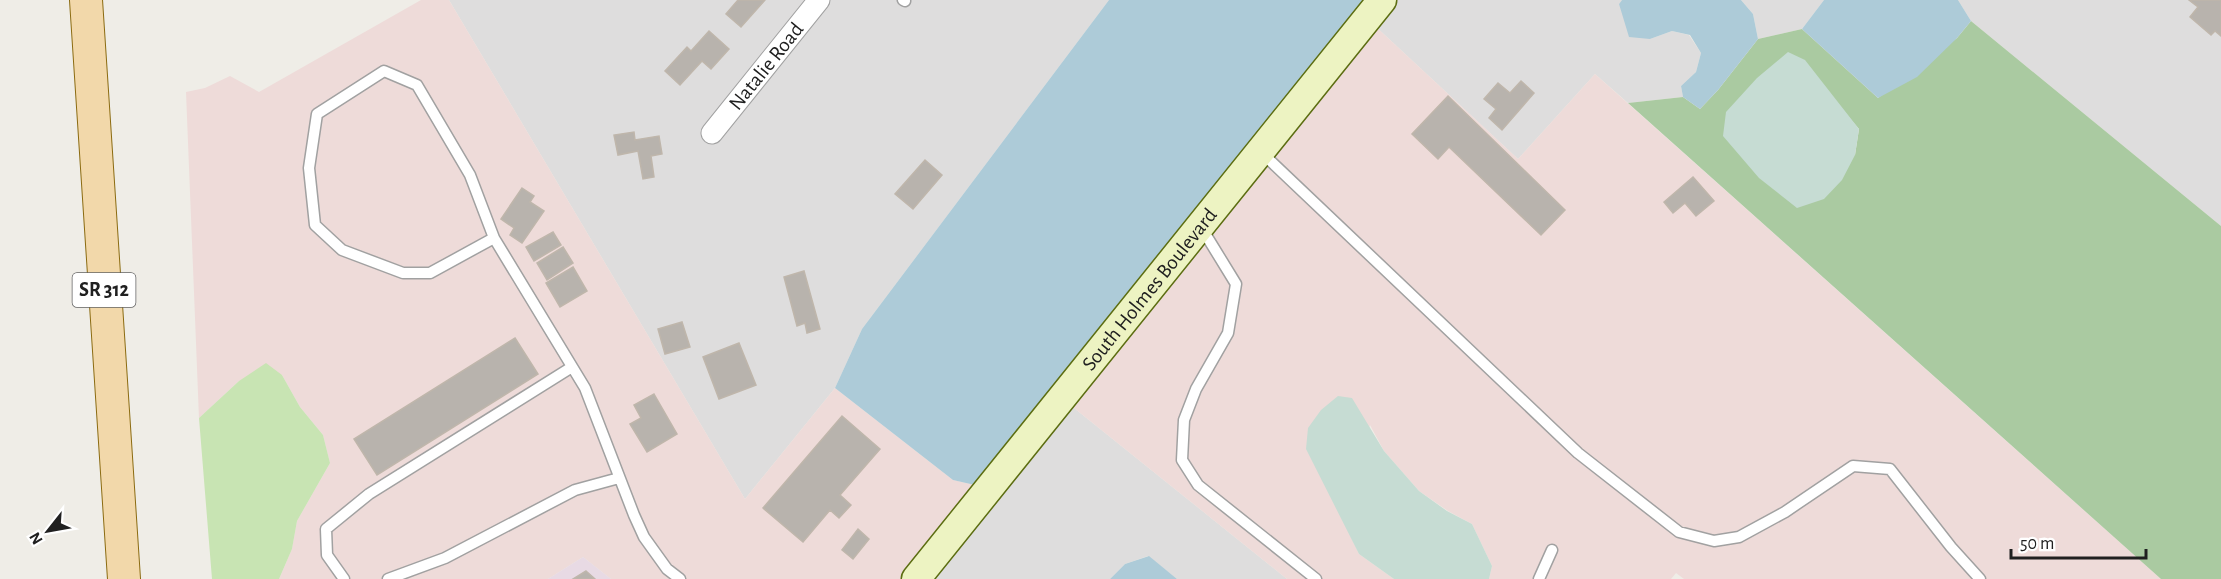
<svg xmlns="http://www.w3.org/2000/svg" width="2221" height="579" viewBox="0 0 2221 579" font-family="'Alegreya Sans',sans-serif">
  <rect width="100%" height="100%" fill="#efede7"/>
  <path fill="#dedddd" d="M449,0H1109L862,329L835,388L745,499Z
    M1394,0H1622L1619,4L1650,39L1672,31L1689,35L1701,53L1696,72L1681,86L1683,97L1628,103L1595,74L1518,159L1374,25Z
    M1741,0H1824L1802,29L1758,39L1753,14Z
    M1958,0H2221V226L1971,21Z
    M1069,404L1287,579H1177L1148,556L1125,564L1110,579H928Z"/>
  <path fill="#eedbd9" d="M421,0H449L745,499L835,388L953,480L979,486L904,579H611L583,557L548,579H279L292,549L297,521L330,463L323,435L300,407L282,375L239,381L199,418L186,92L205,88L230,76L259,92Z
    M1374,25L1518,159L1595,74L2161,579H1684L1676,573L1671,579H1489L1492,566L1472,524L1448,511L1419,491L1384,451L1370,425L1341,516L1359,554L1394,579H1287L1069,404Z"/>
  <path fill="#e8dae4" d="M583,557L611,579H548Z"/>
  <path fill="#c8e4b3" d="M266,363L282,375L300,407L323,435L330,463L297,521L292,549L279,579H212L199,418L239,381Z"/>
  <path fill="#aacaa1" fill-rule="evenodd" d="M1971,21L2221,226V579H2161L1628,103L1683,97L1700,109L1718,90L1758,39L1802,29L1878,98L1957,38ZM1841,108L1859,129L1855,155Z"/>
  <path fill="#c6dcd3" d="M1788,52L1805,60L1859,129L1855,155L1842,180L1824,199L1797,208L1759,178L1723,136L1726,112L1757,78Z
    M1338,396L1352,398L1384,451L1419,491L1447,511L1472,524L1492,566L1489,579H1394L1359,554L1306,449L1308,428L1321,410Z"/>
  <path fill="#adcbd8" d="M1109,0H1370L979,486L953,480L835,388L862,329Z
    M1622,0H1741L1753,14L1758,39L1718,90L1700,109L1683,97L1681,86L1696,72L1701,53L1690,35L1672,31L1650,39L1629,37L1619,4Z
    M1824,0H1958L1971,21L1957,38L1917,77L1878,98L1802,29Z
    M1149,556L1177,579H1110L1125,564Z"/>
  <path fill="#b8b3ad" stroke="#bfb6ab" stroke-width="1.5" d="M738,0H765L741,27L726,14Z
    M2189,0H2221V36L2215,31L2211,35L2190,17L2198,7Z
    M709,31L729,49L711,69L702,61L680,85L665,71L687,47L691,51Z
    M1521,81L1534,93L1502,130L1489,118L1496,109L1484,99L1498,83L1510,93Z
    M1448,96L1565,210L1541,235L1449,147L1438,159L1412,134Z
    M634,132L635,140L659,136L662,154L651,156L654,177L643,179L638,151L618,155L614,135Z
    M925,160L942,175L913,209L895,194Z
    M1693,177L1714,201L1696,216L1685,203L1673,213L1664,202Z
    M522,188L534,196L530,202L544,211L522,243L510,235L514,228L501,219Z
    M553,232L561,245L534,261L526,247Z
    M563,247L573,263L547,280L537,263Z
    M573,267L587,291L560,307L546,283Z
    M804,271L820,329L807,333L805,323L797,326L784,277Z
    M682,322L690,347L665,354L658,329Z
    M515,338L538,374L377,475L354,439Z
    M739,343L756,385L719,399L703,357Z
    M654,394L677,434L647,452L630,424L641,418L634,405Z
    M842,416L880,449L840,495L851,505L839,518L830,510L803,542L763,508Z
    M858,529L869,539L853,559L842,550Z
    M586,571L595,579H573Z"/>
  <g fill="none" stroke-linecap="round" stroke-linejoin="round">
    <defs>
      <path id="lane" d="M903,0L905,1
        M1261,152L1578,453L1679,532L1714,541L1739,537L1785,512L1853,466L1890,469L1951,547L1980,579
        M1201,227L1236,284L1228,333L1196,389L1184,420L1182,460L1198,485L1316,579
        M494,238L430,273H403L342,250L315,225L309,168L317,114L384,71L417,85L470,175L494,238L585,388L634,515L644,537L667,569L680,579
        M344,579L327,555L326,529L369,494L572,367
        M388,579L445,558L575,490L619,478
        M1539,579L1552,550"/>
      <g id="street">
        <path id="s1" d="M712,133L819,0"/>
      </g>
      <g id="secondary">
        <path id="s2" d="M916,579L1382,0"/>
      </g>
      <path id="primary" d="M86,0L124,579"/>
    </defs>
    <use href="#lane" stroke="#a1a1a1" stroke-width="13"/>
    <use href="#street" stroke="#a1a1a1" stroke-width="23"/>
    <use href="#secondary" stroke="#5c6d11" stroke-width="31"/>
    <use href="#primary" stroke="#8b6b11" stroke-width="34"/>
    <use href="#lane" stroke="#fff" stroke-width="10"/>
    <use href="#street" stroke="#fff" stroke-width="21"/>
    <use href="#secondary" stroke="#edf3c2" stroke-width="28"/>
    <use href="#primary" stroke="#f2d8aa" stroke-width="32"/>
  </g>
  <g text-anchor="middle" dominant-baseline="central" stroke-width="4.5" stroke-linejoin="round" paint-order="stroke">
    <rect fill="#fff" stroke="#636363" stroke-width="1.5" x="72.5" y="273" width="63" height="34" rx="4.5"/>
    <g font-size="20" font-weight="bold" fill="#202020">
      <text x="104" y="290">SR 312</text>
    </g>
    <g font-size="21" fill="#202020" stroke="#fff">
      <text stroke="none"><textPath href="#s1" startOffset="86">Natalie Road</textPath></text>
      <text stroke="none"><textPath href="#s2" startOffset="372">South Holmes Boulevard</textPath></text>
    </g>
  </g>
  <g transform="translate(48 531) rotate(239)" stroke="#ffffff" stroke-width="4.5" paint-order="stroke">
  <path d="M0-4.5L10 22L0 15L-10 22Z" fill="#202020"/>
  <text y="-9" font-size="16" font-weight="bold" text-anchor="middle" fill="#202020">N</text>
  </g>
  <path d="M2011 549v9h135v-9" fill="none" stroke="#202020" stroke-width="3"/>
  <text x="2020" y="549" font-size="18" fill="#202020" stroke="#ffffff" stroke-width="4.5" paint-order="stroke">50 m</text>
</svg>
